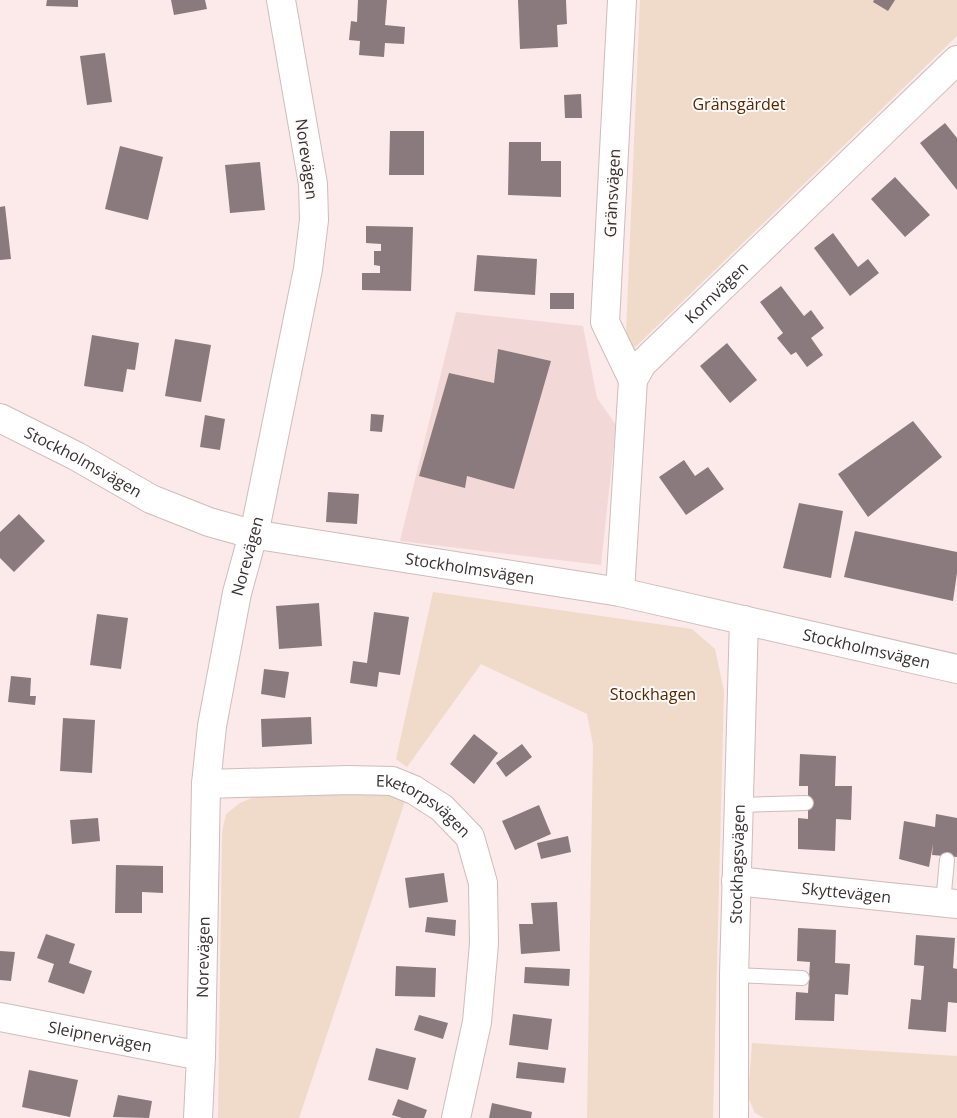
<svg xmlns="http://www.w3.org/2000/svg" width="957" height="1118" viewBox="0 0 957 1118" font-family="'Open Sans',sans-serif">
  <rect width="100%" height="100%" fill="#fce9e9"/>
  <path fill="#f2d8d7" d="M456,312L583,326L597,398L616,425L601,565L400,541Z"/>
  <path fill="#f0daca" d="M640,0H957V36L625,357Z
    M433,592L692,629L715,649L724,691L713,1118H587L593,745L587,714L481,664L407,767L396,759Z
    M377,791L405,801L299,1118H218L222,832L226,814L240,803L261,794Z
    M752,1043L957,1056V1118H764L755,1113L748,1097Z"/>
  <path fill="#8a7a7e" d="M47,0H78V7L46,6Z
    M171,0H205L207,9L174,15Z
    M358,0H387L385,25L405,27L404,44L385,43L384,57L359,55L360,41L349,40L351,21L357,22Z
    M518,0H566L567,24L557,25L558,47L520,49Z
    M874,0H895L888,11L873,2Z
    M105,53L112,102L87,105L80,56Z
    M581,94L582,118H565L564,95Z
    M945,123L957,138V190L920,143Z
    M390,131H424V175H389Z
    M509,142H541V161H561V197L508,195Z
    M120,146L163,157L148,220L105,209Z
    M260,162L265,210L230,213L225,165Z
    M895,177L930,215L905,237L871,199Z
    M5,206L11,259L0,260V207Z
    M366,226L413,227L411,291L362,290V273H380V266L374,265V251H381V244L366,243Z
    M833,233L858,267L868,259L879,273L850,296L814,248Z
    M477,255L537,259L535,295L474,291Z
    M781,286L804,316L811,310L824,328L811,338L823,355L807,367L796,352L791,355L777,338L783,333L760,302Z
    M550,293H574V309H550Z
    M92,335L139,343L135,370L127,369L123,392L84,386Z
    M175,339L211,345L201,402L165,396Z
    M727,343L757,380L730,403L700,366Z
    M498,349L551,361L514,489L467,476L465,488L419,476L449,373L494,383Z
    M371,414L384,415L382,432L370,431Z
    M205,415L225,419L220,450L200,447Z
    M913,421L942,457L868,517L838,474Z
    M684,460L695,476L708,467L724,489L686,515L659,477Z
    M328,492L359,494L357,524L326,522Z
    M799,503L843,511L831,578L783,568Z
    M19,514L45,541L14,572L0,558V532Z
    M855,531L957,552V573L953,601L844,577Z
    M319,603L322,646L279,649L276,606Z
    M374,612L409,617L400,675L379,672L377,687L350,683L353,661L367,663Z
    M97,614L128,618L121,669L90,665Z
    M264,669L289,672L285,698L261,694Z
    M11,676L31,678L30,696H36L35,705L8,702Z
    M311,717L312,744L262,747L261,719Z
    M63,718L95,720L92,773L60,771Z
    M474,734L498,753L474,784L450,764Z
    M522,744L532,757L506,777L496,763Z
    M800,754L836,756L835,786H852L851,820L836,819L835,851L798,849V818L808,819V786H799Z
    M539,805L551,834L515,850L502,821Z
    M936,814L957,818V857L932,855L933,844L929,867L899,859L904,821L935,827Z
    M98,818L100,841L72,844L70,820Z
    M568,836L571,852L541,859L537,843Z
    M116,865L163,866V893L142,892V913H115Z
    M444,873L448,902L409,908L405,878Z
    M557,902L560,951L521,954L519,924H533L531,903Z
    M427,917L456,920L455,936L425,932Z
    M798,928L836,930L835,963L850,964L848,995L835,994L834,1021L795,1020L796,992L808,993L810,962L797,961Z
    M46,934L75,944L69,963L92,971L84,994L48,982L54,964L37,958Z
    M916,935L955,938L953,968L957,969V1003L948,1002L946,1032L908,1029L911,999L921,1000L924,966L914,965Z
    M0,951L15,952L11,981L0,980Z
    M396,966L436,968L435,997L395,996Z
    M525,967L570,969L569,986L524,983Z
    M513,1014L552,1019L548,1050L509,1045Z
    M419,1015L448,1023L443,1039L414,1030Z
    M376,1048L416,1058L408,1090L368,1080Z
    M518,1062L566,1068L564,1083L516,1078Z
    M29,1070L78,1080L70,1117L22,1107Z
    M118,1095L152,1101L149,1118L113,1117Z
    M398,1099L427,1110L424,1118H402L392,1115Z
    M492,1103L532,1112L531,1118H489Z"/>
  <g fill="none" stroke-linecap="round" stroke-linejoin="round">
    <defs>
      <path id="lane" d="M738,805L806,803
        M943,903L947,860
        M734,975L802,978"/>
      <g id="street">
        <path d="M622,0L605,322L633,380"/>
        <path id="s1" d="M620,592L633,380L642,364L957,60"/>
        <path id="s2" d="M206,784L349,780L392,781L414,790L442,808L470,837L483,883L484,944L477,1022L456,1118"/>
        <path id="s3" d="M736,881L957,904"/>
        <path id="s4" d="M0,1017L201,1056"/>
        <path id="s5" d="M198,1118L201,1056L206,784L212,726L237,593L257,520L308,269L314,220L313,184L281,0"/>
        <path id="s6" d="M734,1118V975L744,620"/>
      </g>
      <g id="secondary">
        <path id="s7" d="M0,418L76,456L151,499L209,522L252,534L620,592L957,669"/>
      </g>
    </defs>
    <use href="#lane" stroke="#cebdbc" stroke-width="16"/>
    <use href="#street" stroke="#cebdbc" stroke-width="30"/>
    <use href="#secondary" stroke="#cebdbc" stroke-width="30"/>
    <use href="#lane" stroke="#fff" stroke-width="14"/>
    <use href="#street" stroke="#fff" stroke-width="28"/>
    <use href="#secondary" stroke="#fff" stroke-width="28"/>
  </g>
  <g text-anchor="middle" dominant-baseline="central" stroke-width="4" stroke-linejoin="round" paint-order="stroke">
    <g font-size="16" fill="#552900" stroke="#fefafa">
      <text x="739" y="104">Gränsgärdet</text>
      <text x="653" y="694">Stockhagen</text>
    </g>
    <g font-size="16" fill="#383131" stroke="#fefafa">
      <text transform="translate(307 159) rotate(82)">Norevägen</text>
      <text transform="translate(612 193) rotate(-87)">Gränsvägen</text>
      <text stroke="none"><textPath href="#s1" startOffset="334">Kornvägen</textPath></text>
      <text stroke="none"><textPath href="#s7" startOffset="94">Stockholmsvägen</textPath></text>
      <text stroke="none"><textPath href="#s5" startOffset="566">Norevägen</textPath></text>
      <text stroke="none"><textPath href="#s7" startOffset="499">Stockholmsvägen</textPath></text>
      <text stroke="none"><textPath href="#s7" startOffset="904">Stockholmsvägen</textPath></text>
      <text stroke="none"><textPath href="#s2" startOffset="225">Eketorpsvägen</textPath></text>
      <text stroke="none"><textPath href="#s6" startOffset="254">Stockhagsvägen</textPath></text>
      <text stroke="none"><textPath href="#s3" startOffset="111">Skyttevägen</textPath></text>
      <text stroke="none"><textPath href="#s5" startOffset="161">Norevägen</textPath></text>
      <text stroke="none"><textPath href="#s4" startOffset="102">Sleipnervägen</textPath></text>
    </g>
  </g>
</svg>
